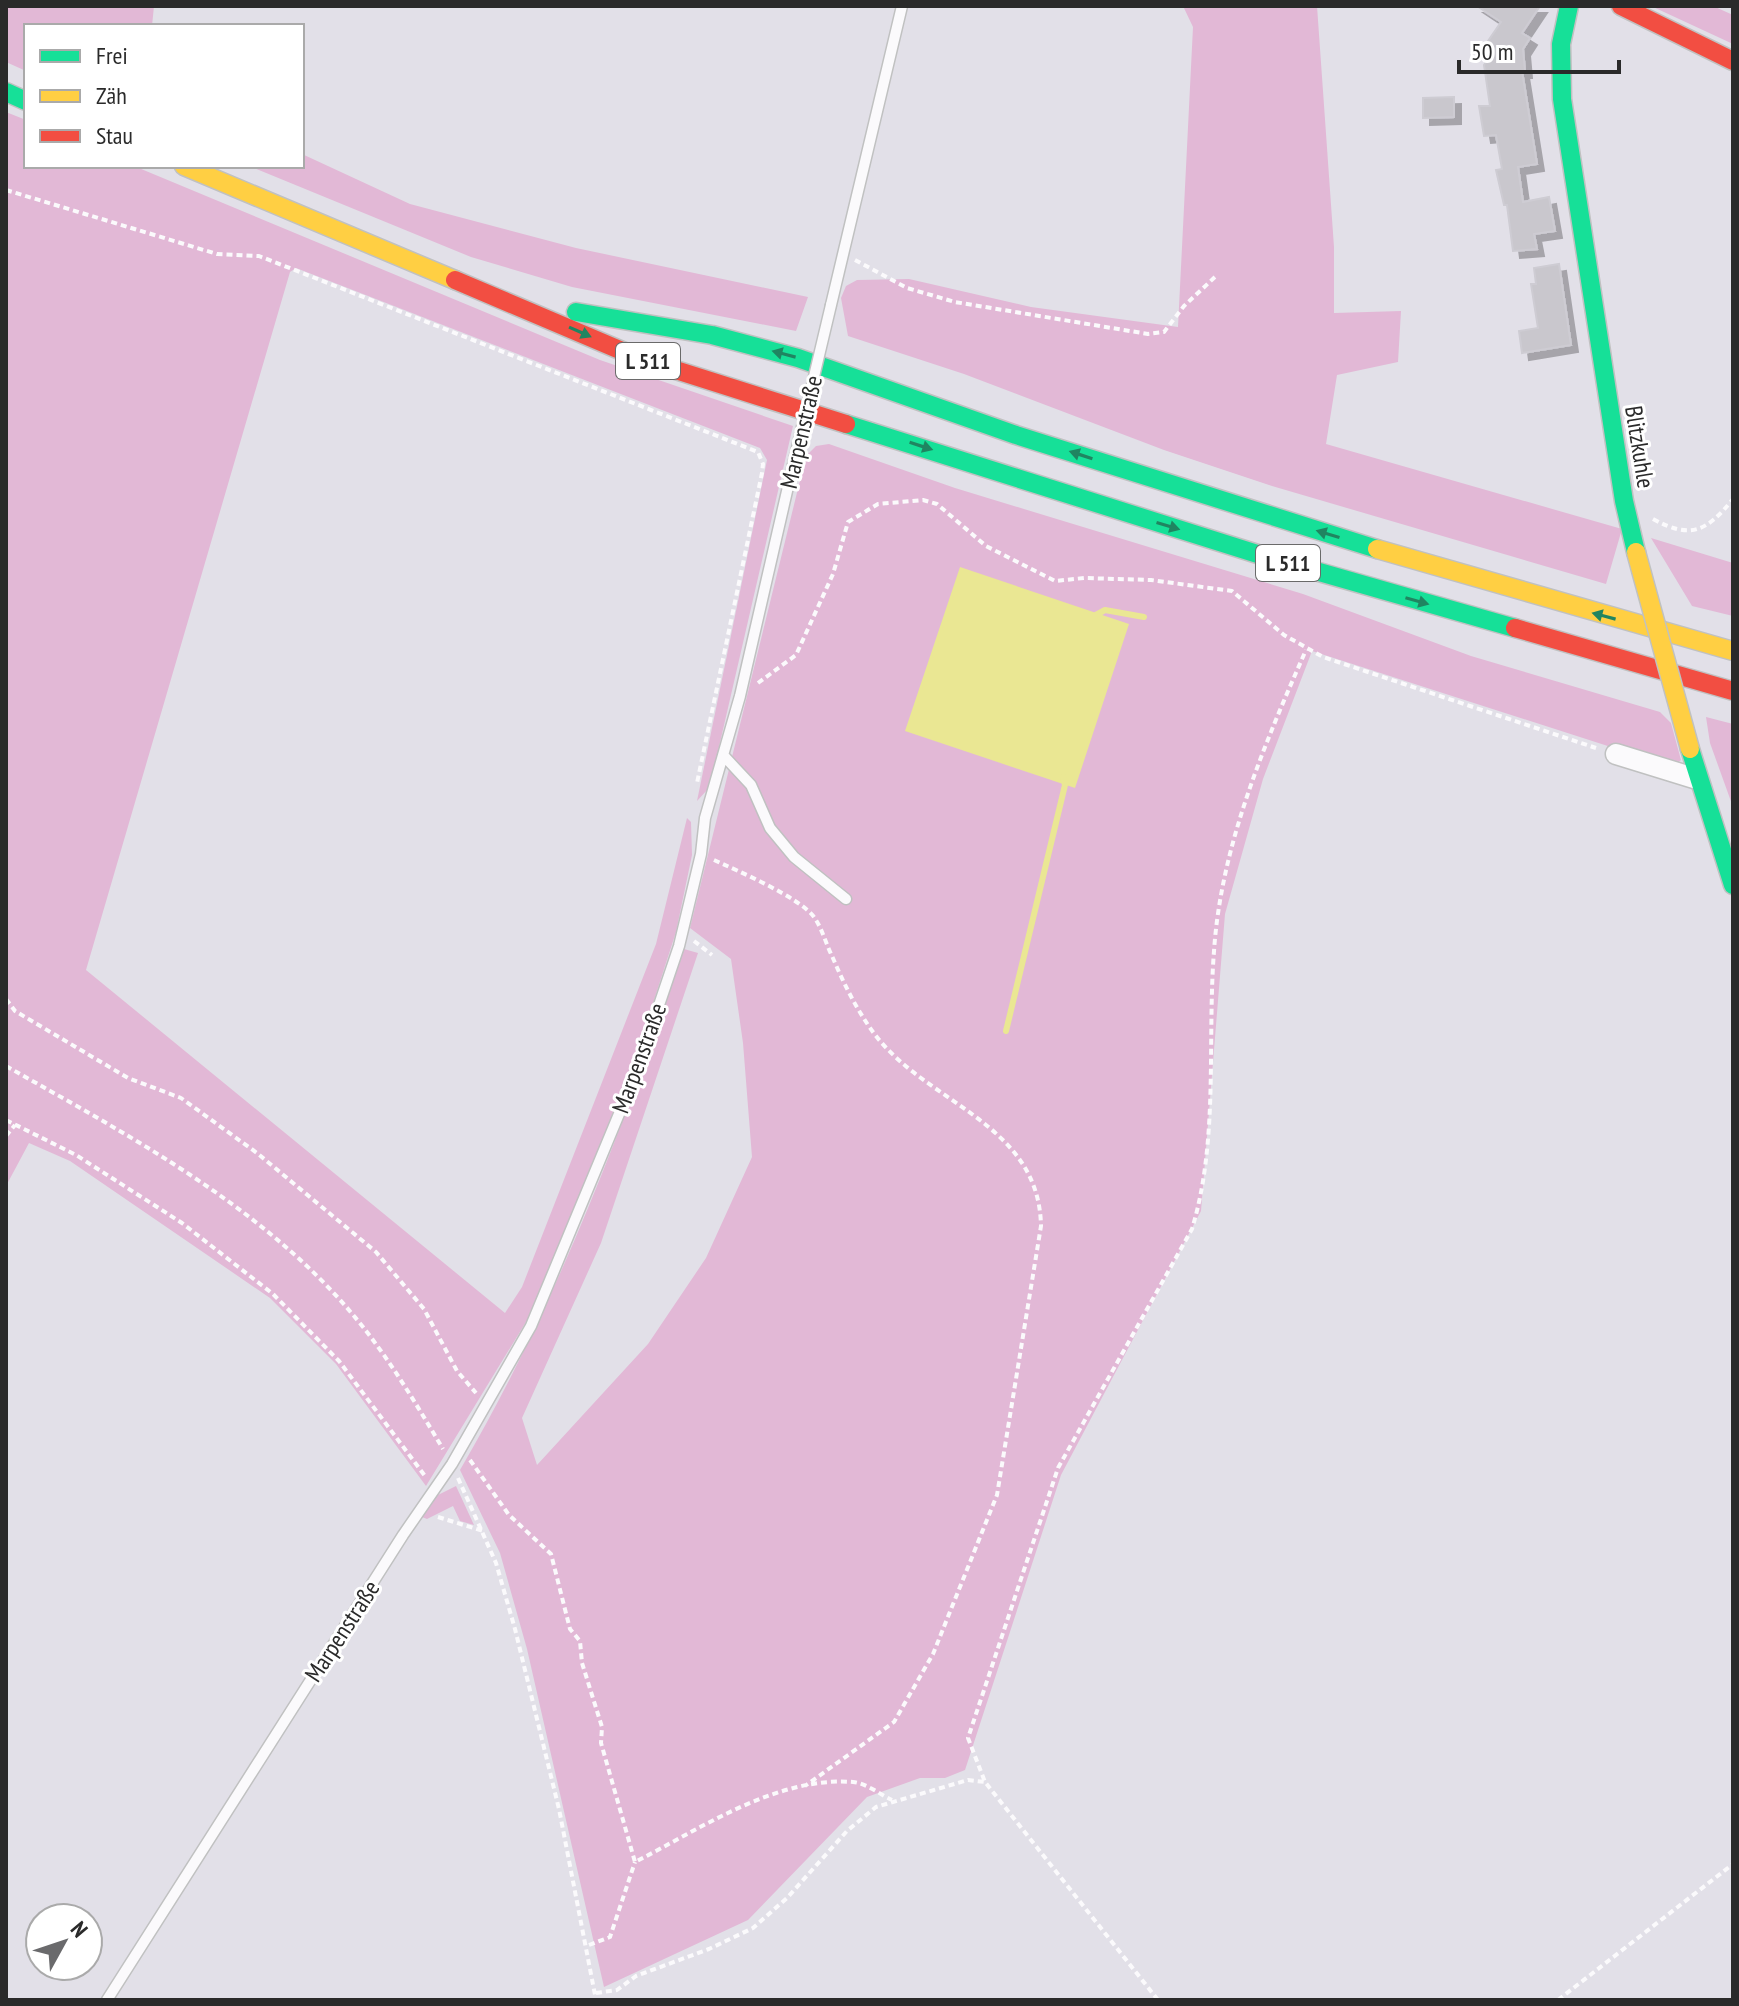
<svg xmlns="http://www.w3.org/2000/svg" width="1739" height="2006" viewBox="0 0 1739 2006" font-family="'PT Sans Narrow',sans-serif">
  <defs>
    <filter id="shadow"><feDropShadow dx="7" dy="7" stdDeviation="0" flood-color="#0004"/></filter>
  </defs>
  <rect width="100%" height="100%" fill="#e2e0e8"/>
  <path fill="#e2b8d6" d="M6,6H154L152,26H26V71L6,62Z
    M1183,6H1317L1334,247V313L1401,311L1398,362L1337,375L1326,444L1622,529L1606,584L1272,486L1164,450L964,374L848,336L841,298L846,286L857,280L909,279L1031,307L1178,327L1193,27Z
    M1651,6H1713L1733,15V44Z
    M6,112L26,120V166H134L600,360L793,426L713,773L708,789L697,801L767,460L760,448L296,268L290,272L86,970L505,1313L522,1287L656,944L687,818L691,822L692,855L676,932L636,1056L532,1312L426,1486L336,1364L270,1298L70,1161L29,1143L6,1186Z
    M302,154L410,204L576,248L808,297L796,331L572,287L471,257L249,166H302Z
    M829,444L955,488L1303,594L1471,656L1660,712L1671,723L1681,760L1673,767L1312,651L1263,779L1225,914L1201,1211L1061,1475L965,1770L945,1778H920L867,1797L748,1920L604,1987L527,1649L500,1553L460,1470C556,1306 623,1128 684,949L698,953L601,1243L522,1418L537,1465L648,1344L706,1258L752,1157L743,1043L731,959L690,928L806,456L816,446Z
    M1651,538L1733,563V616L1692,606Z
    M1706,717L1733,724V807L1710,743Z
    M456,1486L474,1525L460,1521L453,1506L427,1519L422,1517L434,1497Z"/>
  <path fill="#eae793" d="M960,567L1129,624L1075,788L905,731Z"/>
  <g fill="none" stroke-linecap="round" stroke-linejoin="round">
    <path stroke="#eae793" stroke-width="6" d="M1094,616L1105,610L1144,617
      M1006,1031L1065,785L1063,777"/>
  </g>
  <path fill="#c9c7cd" stroke="#ceccd3" stroke-width="2" filter="url(#shadow)" d="M1477,6H1540L1522,33L1530,38L1523,49L1525,71H1522L1537,164L1518,167L1523,202L1549,197L1555,231L1534,234L1537,249L1513,251L1507,205H1504L1496,170L1502,169L1496,135L1484,136L1479,106H1490L1484,65L1494,49L1486,44L1501,22Z
    M1454,97V117L1423,118V98Z
    M1559,264L1571,345L1522,353L1519,331L1538,328L1531,284H1536L1534,268Z"/>
  <g fill="none" stroke-linecap="round" stroke-linejoin="round">
    <defs>
      <path id="lane" d="M831,305L902,6
        M723,755L751,785L770,828L794,857L846,899
        M107,2000L403,1535L452,1464L531,1326L636,1073L679,946L701,854L705,818L740,696L793,465"/>
      <path id="street" d="M1616,754L1697,779"/>
      <path id="fast" d="M1569,6L1561,44L1562,99L1624,501L1636,552
        M6,92L26,101
        M576,312L712,335L798,358L1016,435L1377,549
        M846,424L1270,558L1515,628
        M1690,749L1733,885"/>
      <path id="slow" d="M184,166L455,280
        M1377,549L1733,651"/>
      <path id="jam" d="M1621,6L1733,61
        M455,280L641,359L846,424
        M1515,628L1733,691"/>
    </defs>
    <use href="#lane" stroke="#c0c1c1" stroke-width="13"/>
    <use href="#street" stroke="#c0c1c1" stroke-width="23"/>
    <use href="#fast" stroke="#c0c1c1" stroke-width="21"/>
    <use href="#slow" stroke="#c0c1c1" stroke-width="21"/>
    <use href="#jam" stroke="#c0c1c1" stroke-width="21"/>
    <path stroke="#fbfafc" stroke-width="4" stroke-dasharray="6 4" stroke-linecap="butt" d="M6,190L217,254L259,256L758,452L763,464L762,473L697,783
      M855,260L907,288L955,302L1148,334L1164,332L1184,306L1216,276
      M1653,519C1691,540 1707,531 1733,499
      M758,683L796,655L833,574L848,522L878,504L923,500L937,504L986,546L1055,581L1084,578L1151,580L1232,591L1284,635L1323,657L1596,748
      M714,860C738,871 799,897 814,917C822,928 826,944 832,956C844,984 857,1011 876,1036C930,1105 1039,1124 1041,1226L997,1495L933,1654L894,1722L805,1786
      M694,941L712,955
      M6,999L15,1011L128,1078L181,1098L257,1153L376,1252L424,1309L457,1371L476,1393
      M6,1066C133,1138 270,1210 363,1327C393,1365 418,1407 443,1449
      M6,1120L76,1155L182,1223L273,1294L339,1361L425,1476
      M6,1136L15,1125
      M470,1460L509,1515L551,1554L570,1629L580,1641L582,1663L602,1727L601,1743L635,1862C700,1829 777,1776 853,1782C866,1783 881,1795 892,1800
      M458,1478L496,1563L515,1629L559,1809L596,2000
      M438,1517L483,1531
      M589,1945L610,1937L635,1862
      M596,1993L617,1990L636,1976L709,1949L753,1928L787,1898L847,1831L876,1807L968,1780L985,1782
      M1158,2000L985,1782L968,1738L1058,1468L1192,1229C1219,1140 1207,1042 1214,951C1221,846 1264,745 1306,650
      M1558,2000L1733,1864"/>
    <use href="#lane" stroke="#fbfafc" stroke-width="10"/>
    <use href="#street" stroke="#fbfafc" stroke-width="20"/>
    <use href="#fast" stroke="#16e098" stroke-width="18"/>
    <use href="#slow" stroke="#ffcf43" stroke-width="18"/>
    <use href="#jam" stroke="#f24e42" stroke-width="18"/>
    <defs>
      <path id="lane-bridge" d="M793,465L831,305"/>
      <path id="slow-bridge" d="M1636,552L1690,749"/>
    </defs>
    <use href="#lane-bridge" stroke="#c0c1c1" stroke-width="13" stroke-linecap="butt"/>
    <use href="#slow-bridge" stroke="#c0c1c1" stroke-width="21" stroke-linecap="butt"/>
    <use href="#lane-bridge" stroke="#fbfafc" stroke-width="10"/>
    <use href="#slow-bridge" stroke="#ffcf43" stroke-width="18"/>
  </g>
  <defs><path id="oneway-solid" d="M-6-.8H1V-3.2L6.5 0L1 3.2V.8H-6Z" transform="scale(2)"/></defs>
  <g fill="#208561">
    <use href="#oneway-solid" transform="translate(580 332) rotate(24)"/>
    <use href="#oneway-solid" transform="translate(784 354) rotate(-165)"/>
    <use href="#oneway-solid" transform="translate(921 446) rotate(18)"/>
    <use href="#oneway-solid" transform="translate(1081 455) rotate(-162)"/>
    <use href="#oneway-solid" transform="translate(1168 526) rotate(17)"/>
    <use href="#oneway-solid" transform="translate(1328 534) rotate(-163)"/>
    <use href="#oneway-solid" transform="translate(1417 601) rotate(16)"/>
    <use href="#oneway-solid" transform="translate(1604 616) rotate(-165)"/>
  </g>
  <g text-anchor="middle" dominant-baseline="central" stroke-width="6" stroke-linejoin="round" paint-order="stroke">
    <g fill="#fff" stroke="#6a6a6a" stroke-width="2">
      <rect x="616" y="343" width="64" height="36" rx="6"/>
      <rect x="1256" y="545" width="64" height="36" rx="6"/>
    </g>
    <g font-size="22" font-weight="bold" fill="#2a2a2a">
      <text x="648" y="361">L 511</text>
      <text x="1288" y="563">L 511</text>
    </g>
    <g font-size="24" fill="#2a2a2a" stroke="#fff">
      <text transform="translate(801 432) rotate(-77)">Marpenstraße</text>
      <text transform="translate(1640 447) rotate(81)">Blitzkuhle</text>
      <text transform="translate(639 1058) rotate(-70)">Marpenstraße</text>
      <text transform="translate(342 1631) rotate(-57)">Marpenstraße</text>
    </g>
  </g>
  <rect width="1739" height="2006" fill="none" stroke="#2a2a2a" stroke-width="16"/>
  <rect x="24" y="24" width="280" height="144" fill="#ffffff" stroke="#aaaaaa" stroke-width="2"/>
  <rect x="40" y="50" width="40" height="12" fill="#16e098" stroke="#aaaaaa" stroke-width="2"/>
  <text x="96" y="64" font-size="24" fill="#2a2a2a">Frei</text>
  <rect x="40" y="90" width="40" height="12" fill="#ffcf43" stroke="#aaaaaa" stroke-width="2"/>
  <text x="96" y="104" font-size="24" fill="#2a2a2a">Zäh</text>
  <rect x="40" y="130" width="40" height="12" fill="#f24e42" stroke="#aaaaaa" stroke-width="2"/>
  <text x="96" y="144" font-size="24" fill="#2a2a2a">Stau</text>
  <g transform="translate(64 1942) rotate(50)"><circle r="38" fill="#ffffff" stroke="#aaaaaa" stroke-width="2"/>
  <path d="M0-6L14 30L0 20L-14 30Z" fill="#6a6a6c"/>
  <text y="-12" font-size="22" font-weight="bold" text-anchor="middle" fill="#2a2a2a">N</text>
  </g>
  <path d="M1459 60v12h160v-12" fill="none" stroke="#2a2a2a" stroke-width="4"/>
  <text x="1471" y="60" font-size="24" fill="#2a2a2a" stroke="#ffffff" stroke-width="6" paint-order="stroke">50 m</text>
</svg>
